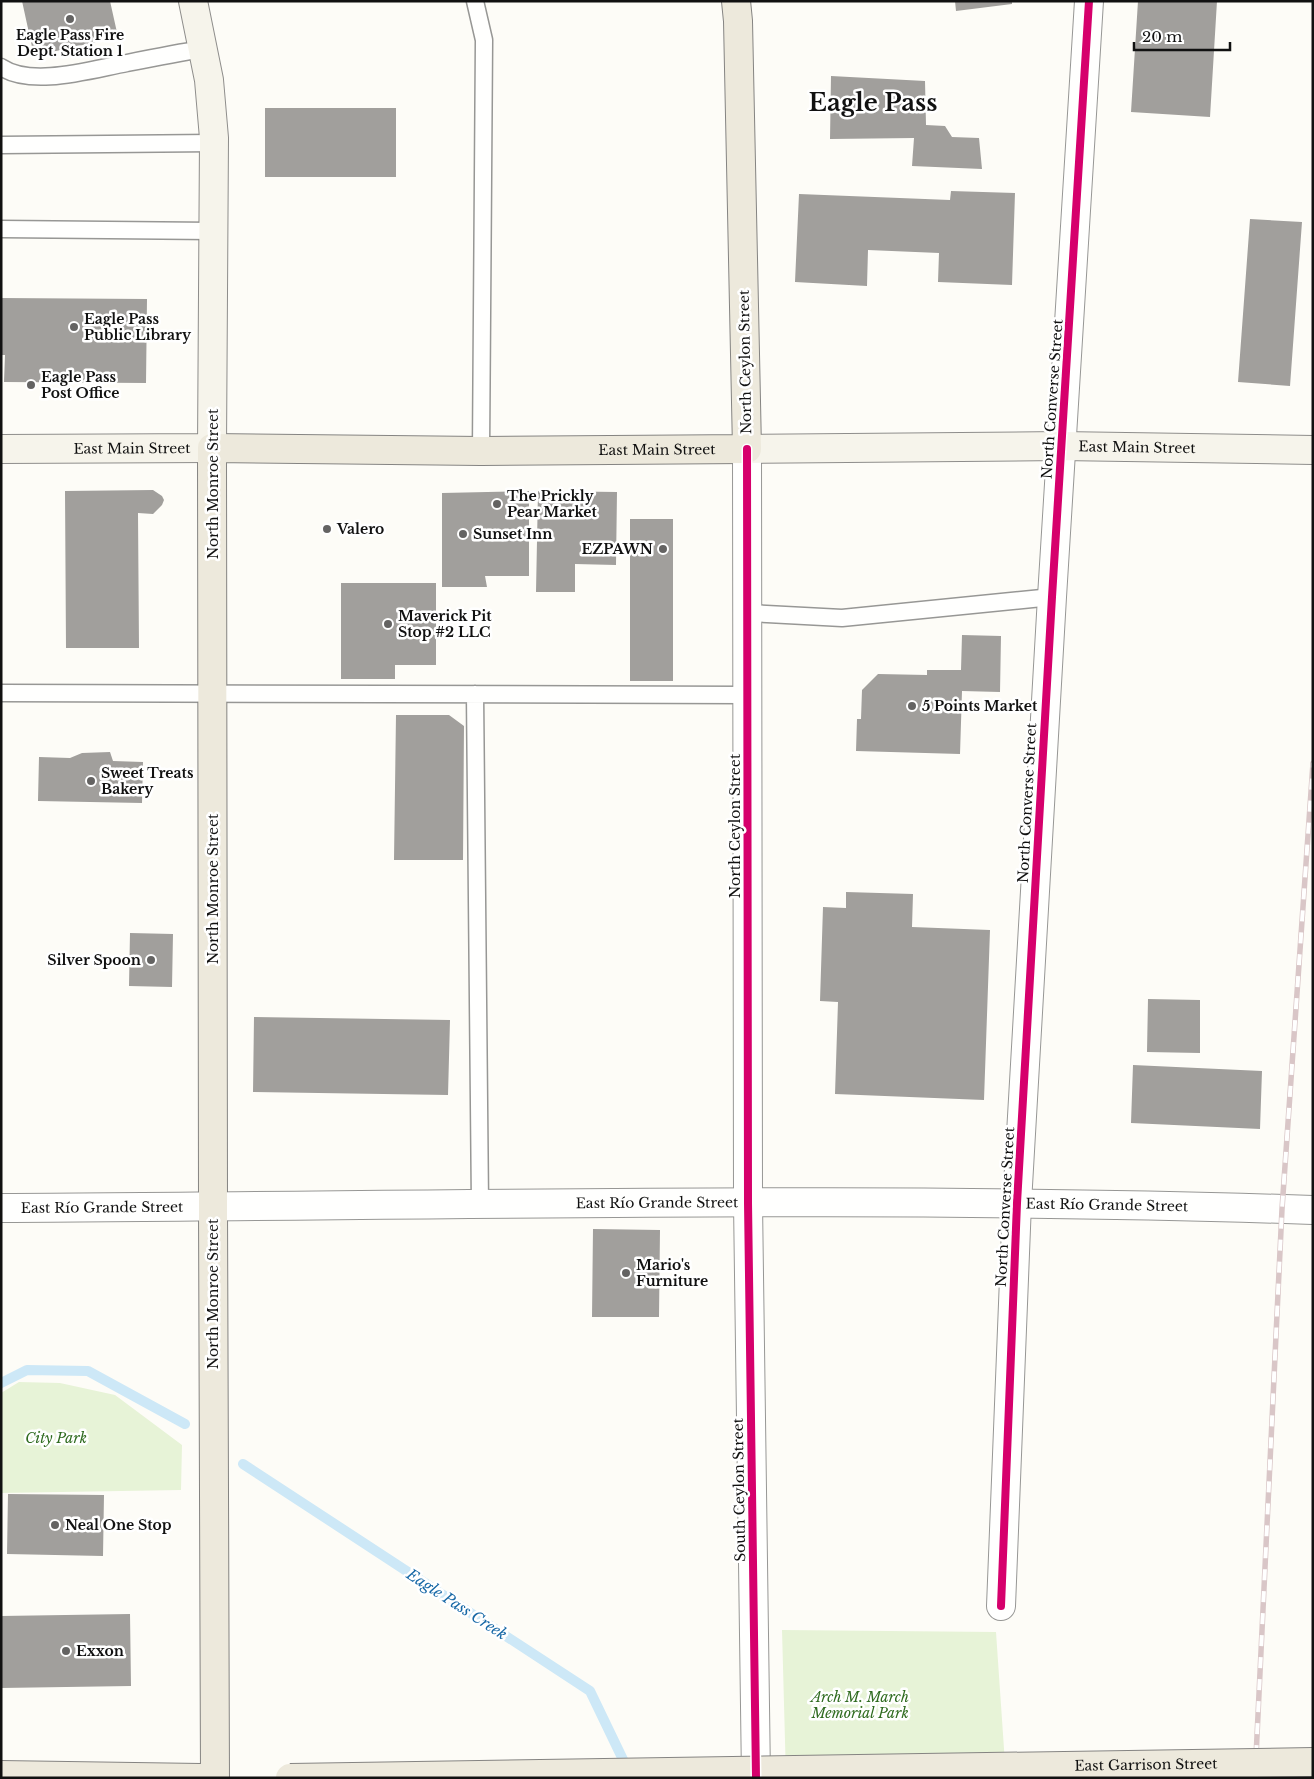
<svg xmlns="http://www.w3.org/2000/svg" width="1314" height="1779" viewBox="0 0 1314 1779" font-family="'Libre Baskerville',serif">
  <rect width="100%" height="100%" fill="#fdfcf7"/>
  <path fill="#e7f3d7" d="M19,1382L60,1383L115,1395L182,1445L181,1490L1,1493V1393Z
    M782,1630L996,1632L1006,1778H786Z"/>
  <g fill="none" stroke-linecap="round" stroke-linejoin="round">
    <path stroke="#cde8f7" stroke-width="10" d="M1,1383L27,1370L88,1371L185,1424
      M243,1464L590,1691L628,1770"/>
  </g>
  <path fill="#a19f9c" d="M22,1H110L118,37L34,56Z
    M955,1H1012V4L956,11Z
    M1138,1H1217L1210,117L1131,112Z
    M831,76L925,81L926,125L945,126L952,137L979,138L982,169L912,166L914,138L830,139Z
    M265,108H396V177H265Z
    M951,191L1015,193L1012,285L938,282L939,253L868,250L867,286L795,282L799,194L950,200Z
    M1250,219L1302,222L1290,386L1238,382Z
    M1,298L147,299L146,383L4,382L5,355H1Z
    M153,490L162,496L164,500L162,505L153,514L138,513L139,648H66L65,491Z
    M529,491V576H485L487,587H442V493Z
    M538,491L617,492L616,565L575,564V592H536Z
    M630,519H673V681H630Z
    M341,583H436V665H395V679H341Z
    M962,635L1001,636L1000,692L962,691L960,754L856,751L857,719H861L862,690L878,674L927,675V670H961Z
    M396,715H449L464,726L463,860H394Z
    M110,752L113,761L143,762L142,803L38,801L39,757L70,758L82,753Z
    M846,892L913,894L912,927L990,930L984,1100L835,1094L838,1002L820,1001L823,907L846,908Z
    M130,933L173,934L172,987L129,986Z
    M1148,999L1200,1000V1053L1147,1052Z
    M254,1017L450,1020L448,1095L253,1092Z
    M1133,1065L1262,1071L1260,1129L1131,1123Z
    M593,1229L660,1230L659,1317H592Z
    M8,1494L104,1495L103,1556L7,1554Z
    M130,1614L131,1686L1,1688V1616Z"/>
  <g fill="none" stroke-linecap="round" stroke-linejoin="round">
    <defs>
      <path id="lane" d="M475,1L484,40L481,451
        M1,67C32,88 93,69 127,63C152,58 177,53 203,49
        M1,145L214,143
        M1,229L214,231
        M748,613L842,618L1052,597
        M1,693L747,695
        M475,694L480,1205"/>
      <g id="street">
        <path d="M747,449L748,1203L756,1778"/>
        <path id="s1" d="M1,1208C438,1206 876,1195 1313,1210"/>
        <path d="M1001,1606L1017,1203L1052,597L1089,1"/>
      </g>
      <g id="secondary">
        <path id="s2" d="M1,449L212,448L214,138L209,80L193,1"/>
        <path id="s3" d="M747,449L1061,446L1313,450"/>
      </g>
      <g id="primary">
        <path d="M1,1775L201,1778"/>
        <path id="s4" d="M215,1778L213,1207L212,448L481,451L747,449L738,21L736,1"/>
      </g>
    </defs>
    <use href="#lane" stroke="#979795" stroke-width="19"/>
    <use href="#street" stroke="#979795" stroke-width="30"/>
    <use href="#secondary" stroke="#8e8d8b" stroke-width="30"/>
    <use href="#primary" stroke="#858482" stroke-width="30"/>
    <use href="#lane" stroke="#fffffe" stroke-width="16"/>
    <use href="#street" stroke="#fffffe" stroke-width="28"/>
    <use href="#secondary" stroke="#f6f4eb" stroke-width="28"/>
    <use href="#primary" stroke="#ede9dc" stroke-width="28"/>
    <defs>
      <path id="rail" d="M1255,1778L1282,1209L1313,763"/>
    </defs>
    <use href="#rail" stroke="#d9c6c7" stroke-width="5.5"/>
    <use href="#rail" stroke="#fff" stroke-width="4" stroke-dasharray="11" stroke-linecap="butt"/>
    <defs>
      <g id="primary-bridge">
        <path id="s5" d="M290,1778L1313,1762"/>
      </g>
    </defs>
    <use href="#primary-bridge" stroke="#858482" stroke-width="30" stroke-linecap="butt"/>
    <use href="#primary-bridge" stroke="#ede9dc" stroke-width="28"/>
    <defs>
      <path id="cycleway" d="M747,449L748,1203L756,1778
        M1001,1606L1017,1203L1052,597L1089,1"/>
    </defs>
    <use href="#cycleway" stroke="#fff" stroke-width="11"/>
    <use href="#cycleway" stroke="#d6006c" stroke-width="8"/>
  </g>
  <g fill="#646362" stroke="#fff" stroke-width="2">
    <circle cx="70" cy="19" r="5"/>
    <circle cx="74" cy="327" r="5"/>
    <circle cx="31" cy="385" r="5"/>
    <circle cx="497" cy="504" r="5"/>
    <circle cx="327" cy="529" r="5"/>
    <circle cx="463" cy="534" r="5"/>
    <circle cx="663" cy="549" r="5"/>
    <circle cx="388" cy="624" r="5"/>
    <circle cx="912" cy="706" r="5"/>
    <circle cx="91" cy="781" r="5"/>
    <circle cx="151" cy="960" r="5"/>
    <circle cx="626" cy="1273" r="5"/>
    <circle cx="55" cy="1525" r="5"/>
    <circle cx="66" cy="1651" r="5"/>
  </g>
  <g text-anchor="middle" dominant-baseline="central" stroke-width="5" stroke-linejoin="round" paint-order="stroke">
    <g font-size="14" font-weight="bold" fill="#111" stroke="#fff" text-anchor="start">
      <text x="70" y="35" text-anchor="middle">Eagle Pass Fire<tspan x="70" dy="16">Dept. Station 1</tspan></text>
      <text x="84" y="319">Eagle Pass<tspan x="84" dy="16">Public Library</tspan></text>
      <text x="41" y="377">Eagle Pass<tspan x="41" dy="16">Post Office</tspan></text>
      <text x="507" y="496">The Prickly<tspan x="507" dy="16">Pear Market</tspan></text>
      <text x="337" y="529">Valero</text>
      <text x="473" y="534">Sunset Inn</text>
      <text x="653" y="549" text-anchor="end">EZPAWN</text>
      <text x="398" y="616">Maverick Pit<tspan x="398" dy="16">Stop #2 LLC</tspan></text>
      <text x="922" y="706">5 Points Market</text>
      <text x="101" y="773">Sweet Treats<tspan x="101" dy="16">Bakery</tspan></text>
      <text x="141" y="960" text-anchor="end">Silver Spoon</text>
      <text x="636" y="1265">Mario's<tspan x="636" dy="16">Furniture</tspan></text>
      <text x="65" y="1525">Neal One Stop</text>
      <text x="76" y="1651">Exxon</text>
    </g>
    <g font-size="14" fill="#111" stroke="#fff">
      <text transform="translate(745 362) rotate(-91)">North Ceylon Street</text>
      <text transform="translate(1052 399) rotate(-86)">North Converse Street</text>
      <text stroke="none"><textPath href="#s3" startOffset="390">East Main Street</textPath></text>
      <text stroke="none"><textPath href="#s2" startOffset="131">East Main Street</textPath></text>
      <text stroke="none"><textPath href="#s4" startOffset="1775">East Main Street</textPath></text>
      <text transform="translate(213 484) rotate(-90)">North Monroe Street</text>
      <text transform="translate(1027 803) rotate(-87)">North Converse Street</text>
      <text transform="translate(735 826) rotate(-90)">North Ceylon Street</text>
      <text transform="translate(213 889) rotate(-90)">North Monroe Street</text>
      <text stroke="none"><textPath href="#s1" startOffset="656">East Río Grande Street</textPath></text>
      <text stroke="none"><textPath href="#s1" startOffset="1106">East Río Grande Street</textPath></text>
      <text stroke="none"><textPath href="#s1" startOffset="101">East Río Grande Street</textPath></text>
      <text transform="translate(1005 1207) rotate(-87)">North Converse Street</text>
      <text transform="translate(213 1294) rotate(-90)">North Monroe Street</text>
      <text transform="translate(739 1490) rotate(-91)">South Ceylon Street</text>
      <text stroke="none"><textPath href="#s5" startOffset="856">East Garrison Street</textPath></text>
    </g>
    <g font-size="14" font-style="italic" fill="#2f6b1f" stroke="#fff">
      <text x="56" y="1438">City Park</text>
      <text x="860" y="1697">Arch M. March<tspan x="860" dy="16">Memorial Park</tspan></text>
    </g>
    <g font-size="15" font-style="italic" fill="#1768a6" stroke="#fff">
      <text transform="translate(457 1604) rotate(33)">Eagle Pass Creek</text>
    </g>
    <g font-size="24" font-weight="bold" fill="#111" stroke="#fff">
      <text x="873" y="102">Eagle Pass</text>
    </g>
  </g>
  <rect width="1314" height="1779" fill="none" stroke="#111111" stroke-width="5"/>
  <path d="M1134 42v8h96v-8" fill="none" stroke="#111111" stroke-width="2.5"/>
  <text x="1142" y="42" font-size="15" fill="#111111" stroke="#ffffff" stroke-width="4" paint-order="stroke">20 m</text>
</svg>
